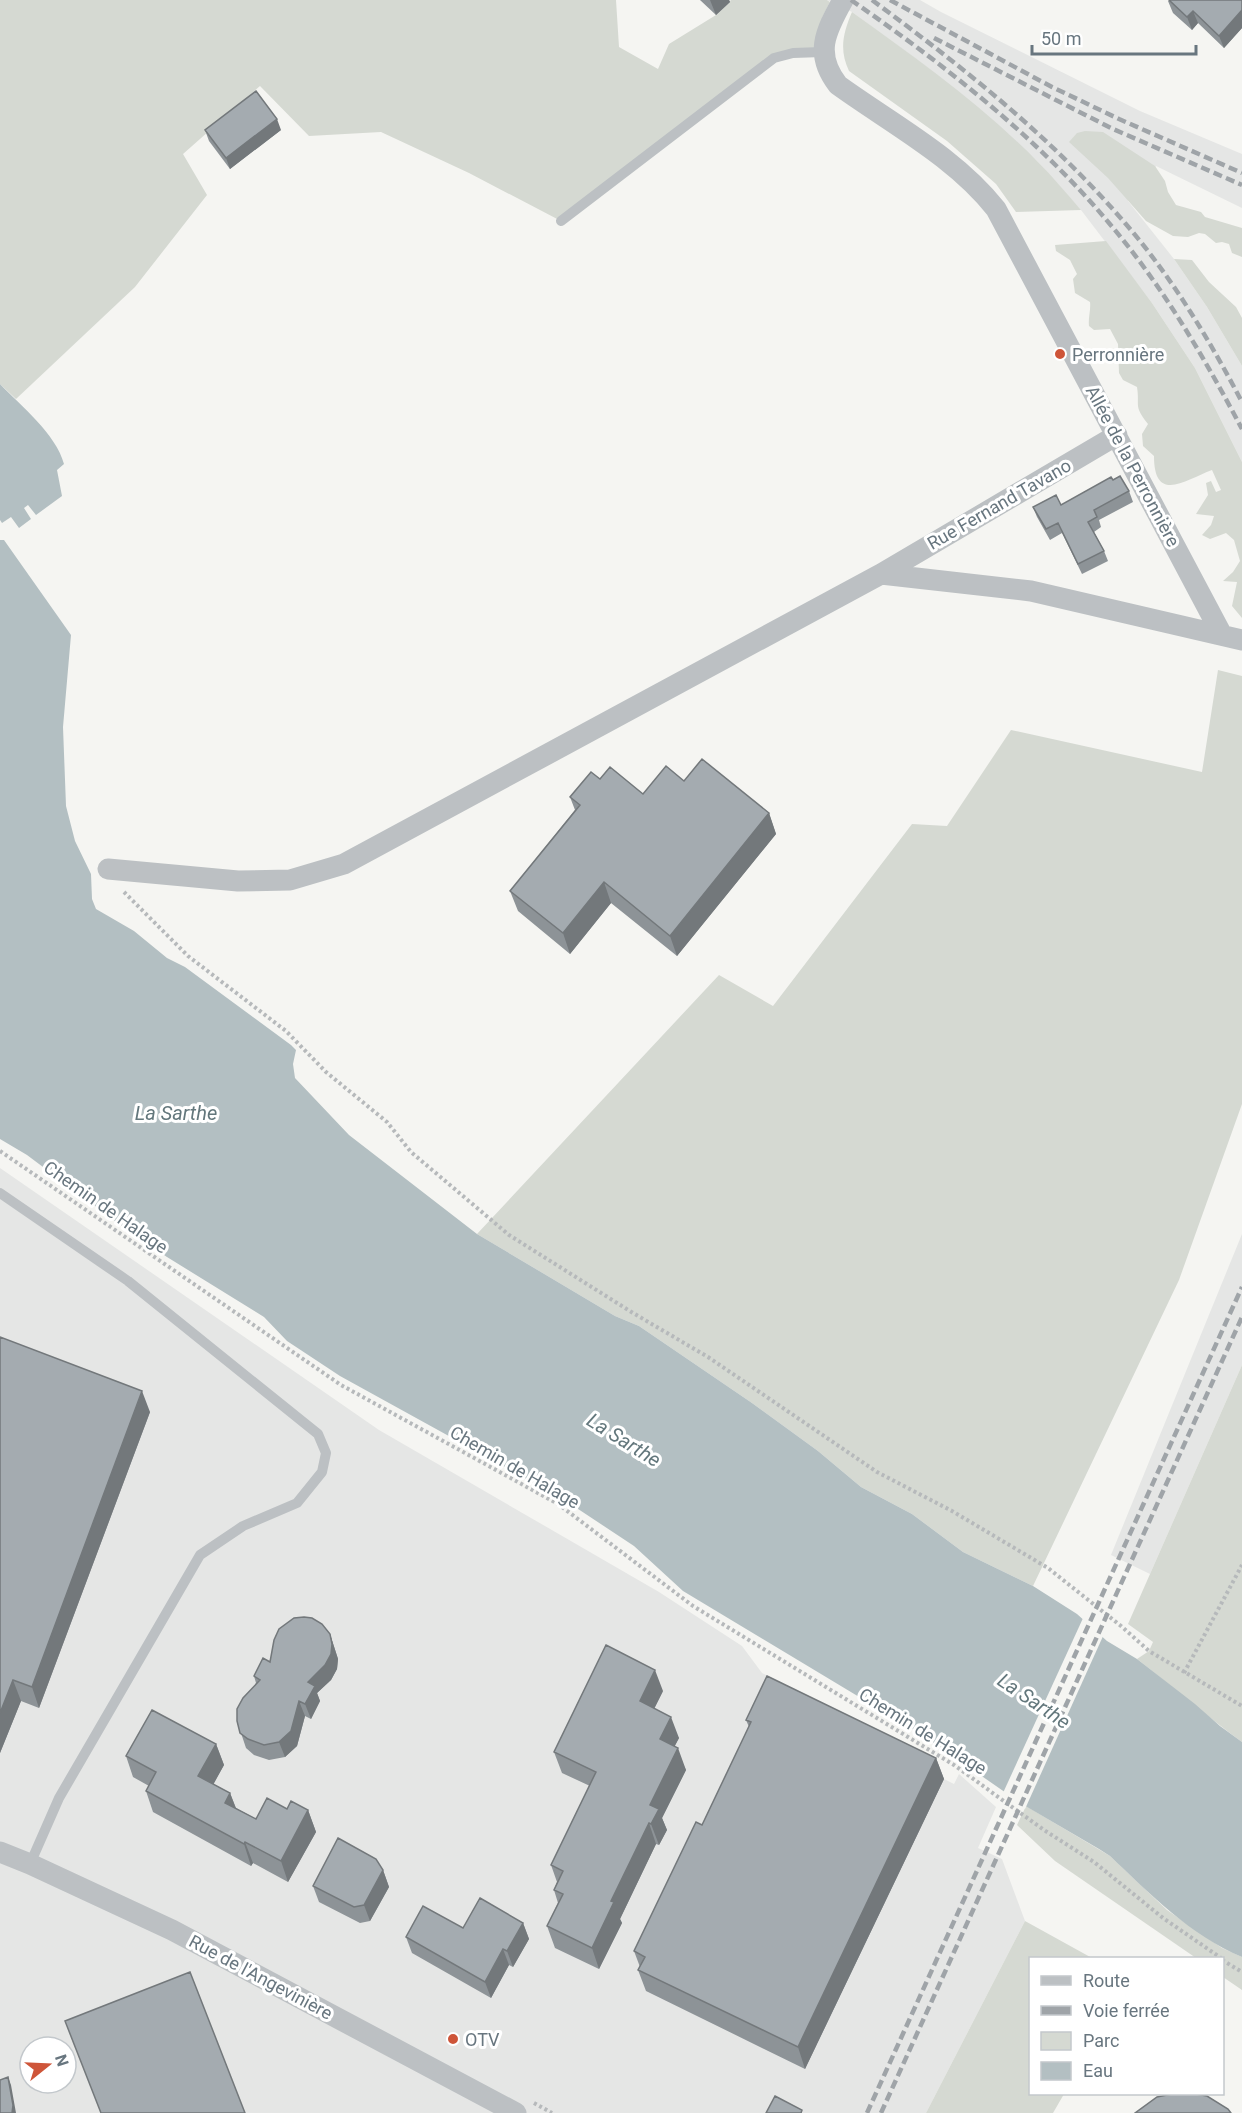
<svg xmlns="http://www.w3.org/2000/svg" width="1242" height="2113" viewBox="0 0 1242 2113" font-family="Roboto,sans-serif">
  <rect width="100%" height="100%" fill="#f5f5f2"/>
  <path fill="#e5e6e5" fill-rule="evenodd" d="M827,0H920L941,12L1140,111L1242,154V208L1156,166L1128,201L1174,259L1207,307L1242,366V462L1195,368L1152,303L1081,210L1037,161L976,107L919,61L852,12Z
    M0,1168L379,1430L659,1592L742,1646L762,1673L783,1683L781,1688L944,1779L954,1784L959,1774L996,1807L978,1848L1002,1859L1025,1921L926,2113H0ZM30,2047H66V2083H30Z
    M1242,1234V1365L1150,1574L1111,1555Z"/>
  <path fill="#d5d9d2" d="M0,0H616L619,47L658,69L669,44L716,15L731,0H827L830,2L822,18V52L774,58L561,221L469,173L381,132L309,136L260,86L183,154L207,195L135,287L16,399L0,384Z
    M852,12C916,58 982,105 1038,162C1053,177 1067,194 1081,210L1016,212L996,184L947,141L849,71C839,50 843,33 852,12Z
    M1085,131L1103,132L1155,166L1165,181L1168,192L1176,205L1201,212L1205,217L1242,228V257L1232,253L1229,244L1222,242L1216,243L1205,234L1199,233L1188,237L1173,236L1146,221L1108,178L1069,142L1077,133Z
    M1106,241L1152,303L1195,368L1242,462V618L1232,606L1237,582L1223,581L1233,572L1240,561L1234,540L1226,533L1210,539L1202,535L1211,525L1214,516L1196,514L1208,495L1206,483L1211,481L1216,492L1221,490L1212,470C1187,479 1154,505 1154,456L1143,446L1142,434L1148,424C1133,405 1140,407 1137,387L1123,380L1119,373L1118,344L1110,329L1094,330L1089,326C1088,318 1091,310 1090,302L1075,293L1073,279L1077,274L1070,260L1056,251L1055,245Z
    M1174,259L1192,260L1209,282L1236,307L1242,318V366L1207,307Z
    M1218,670L1242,676V1104L1179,1280L1033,1586L963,1552L912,1514L861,1487L818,1451L752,1403L639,1326L615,1316L477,1234L719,975L773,1006L912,824L947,826L1011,730L1202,772Z
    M1242,1365V1742C1206,1716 1172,1686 1137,1659L1149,1651L1153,1642L1128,1624Z
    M1026,1806L1110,1856L1167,1910L1222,1948L1242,1957V1990L1223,1977L1222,1958H1196L1055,1861L1017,1825Z
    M1025,1921L1092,1958H1030V2094H1064L1053,2113H926Z"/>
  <path fill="#b3bfc2" d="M0,384C21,406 56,434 64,464L57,470L62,496L36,515L28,505L24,508L31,519L19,528L11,517L2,523L0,520Z
    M0,540H4L71,635L63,727L66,806L75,841L91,874L92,899L96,909L134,931L167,958L185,967L291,1045L296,1050L293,1064L295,1078L349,1135L477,1234L615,1316L639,1326L752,1403L818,1451L861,1487L912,1514L963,1552L1033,1586L1077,1614L1107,1641L1137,1659L1195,1704L1220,1726L1242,1742V1957C1190,1935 1150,1894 1110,1856L1099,1849L1022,1804L924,1736L683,1591L634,1546L563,1499L340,1376L287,1341L264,1317L167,1257L123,1227L27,1155L0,1139Z"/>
  <path fill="#f5f5f2" d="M1084,1616L1104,1634L1025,1809L1003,1793Z"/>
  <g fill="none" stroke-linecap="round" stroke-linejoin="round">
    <path stroke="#b6b9bb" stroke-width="4" stroke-dasharray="3 3" stroke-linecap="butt" d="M124,892L188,956L286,1031L326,1072L387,1122L411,1152L509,1235L633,1313L708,1357L877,1472L952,1511L1048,1568L1121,1626L1149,1651L1242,1706
      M0,1151L341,1385L558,1504L693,1606L954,1765L1044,1830L1094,1862L1163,1918L1221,1958
      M1184,1673L1242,1565
      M1222,1960L1242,1972
      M534,2103L552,2113"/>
    <path stroke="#bcc0c3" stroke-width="10" d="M561,221L774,58L793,53L822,52
      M0,1193L128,1281L318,1434L326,1453L322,1472L297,1503L243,1526L200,1555L59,1798L30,1864"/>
    <path stroke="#bcc0c3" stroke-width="21" d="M843,0C825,32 814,54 838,85C892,124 955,157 996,209L1222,635
      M881,574L1117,435
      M108,869L238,881L290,880L344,864L881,574L1031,591L1242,640
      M0,1852L30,1864L172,1930L516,2113"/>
    <path stroke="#9fa4a8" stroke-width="4.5" stroke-dasharray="9 4.5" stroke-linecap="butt" d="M851,0C942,63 1038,138 1109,223C1162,285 1204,357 1242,429
      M872,0C964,68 1050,136 1125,223C1171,276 1209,339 1242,402
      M890,0L1052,87L1119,119L1242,173
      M934,38L1113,129L1242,185
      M867,2113L1242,1287
      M881,2113L1242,1317"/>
  </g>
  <path fill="#8d9397" d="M700,0H729L730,2L716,15Z
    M1242,0V28L1224,48L1198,23L1192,30L1173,13L1168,1Z
    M205,130H281L230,169L209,141Z
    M1113,480L1129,491L1133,502L1099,520L1101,527L1094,532L1104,551L1108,561L1082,574L1062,533L1050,540L1037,517L1033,507L1061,505Z
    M600,779L643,794L684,781L769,813L776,834L677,956L611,903L570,954L518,911L510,891L575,810L570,797Z
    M0,1337L150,1412L39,1708L21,1701L0,1753Z
    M330,1634L338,1659L337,1669L331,1680L317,1693L320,1701L311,1719L305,1716L297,1746L285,1757L269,1760L254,1755L246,1748L237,1721L256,1683L254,1676L270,1662Z
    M663,1691L654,1709L679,1738L674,1747L686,1770L662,1818L667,1830L659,1845L656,1844L620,1919L622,1923L599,1969L555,1948L547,1926L558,1903L554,1890L557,1882L551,1865L590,1786L562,1773L554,1752Z
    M746,1720L936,1758L944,1779L805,2069L646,1991L638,1970L640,1967L634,1951L702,1825L749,1727Z
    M216,1744L224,1765L213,1784L230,1793L236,1808L256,1819L308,1810L316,1832L288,1882L253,1863L251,1866L153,1812L146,1791L149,1786L133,1777L126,1756Z
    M383,1870L389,1887L370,1921L360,1923L319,1902L313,1886Z
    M523,1923L529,1939L513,1967L509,1965L491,1998L412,1953L406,1937L463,1928Z"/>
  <path fill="#73787b" d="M710,0H729L730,2L716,15Z
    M1242,10V28L1224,48L1219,36Z
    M1193,11L1198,23L1192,30L1187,17Z
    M277,119L281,130L230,169L226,158Z
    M769,813L776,834L677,956L670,936Z
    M604,882L611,903L570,954L563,933Z
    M142,1391L150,1412L39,1708L32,1687Z
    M330,1634L338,1659L337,1669L331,1680L317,1693L320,1701L311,1719L305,1704L308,1682Z
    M655,1670L663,1691L647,1723L640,1701Z
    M13,1680L21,1701L0,1753V1713Z
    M299,1701L305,1716L297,1746L285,1757L279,1742Z
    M671,1717L679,1738L667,1761L660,1739Z
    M216,1744L224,1765L206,1798L198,1776Z
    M678,1748L686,1770L662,1818L667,1830L659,1845L651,1824L650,1805Z
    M936,1758L944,1779L805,2069L798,2047Z
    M230,1793L238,1814L225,1803Z
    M308,1810L316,1832L288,1882L281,1861Z
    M649,1823L656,1844L620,1919L622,1923L599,1969L592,1948L611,1901Z
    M245,1842L253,1863L251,1866L244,1844Z
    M383,1870L389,1887L370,1921L364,1905Z
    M523,1923L529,1939L513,1967L507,1951Z
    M503,1949L509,1965L491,1998L485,1982Z
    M8,2077L11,2085L16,2113H12Z"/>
  <path fill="#a4abb0" stroke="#73787b" stroke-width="1.5" d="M1169,0H1242V10L1219,36L1193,11L1187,17Z
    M256,91L277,119L226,158L205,130Z
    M1120,476L1129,491L1094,510L1097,517L1088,522L1104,551L1078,564L1058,523L1046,529L1033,507L1056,495L1061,505L1111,477L1113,480Z
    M702,759L769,813L670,936L604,882L563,933L510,891L580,805L570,797L591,772L600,779L610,767L643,794L666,766L684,781Z
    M0,1337L142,1391L32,1687L13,1680L0,1713Z
    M304,1617L312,1618L322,1624L330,1634L332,1644L331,1654L325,1665L308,1682L315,1686L305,1704L299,1701L291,1731L279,1742L264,1745L248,1739L240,1733L237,1721V1709L243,1698L260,1680L254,1676L263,1658L270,1662L274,1640L279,1629L294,1618Z
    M606,1645L655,1670L640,1701L671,1717L660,1739L678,1748L650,1805L659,1809L651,1824L649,1823L611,1901L614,1902L592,1948L547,1926L563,1894L554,1890L563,1871L551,1865L596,1772L554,1752Z
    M767,1676L936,1758L798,2047L638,1970L645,1957L634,1951L696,1822L702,1825L751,1722L746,1720Z
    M152,1710L216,1744L198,1776L230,1793L225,1803L256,1819L267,1798L287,1809L291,1801L308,1810L281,1861L245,1842L244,1844L146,1791L156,1772L126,1756Z
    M338,1838L376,1859L383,1870L364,1905L354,1907L313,1886Z
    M480,1898L523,1923L507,1951L503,1949L485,1982L406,1937L423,1906L463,1928Z
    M190,1972L245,2113H101L65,2021Z
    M8,2077L13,2105L12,2113H0V2080Z
    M1172,2094H1196L1207,2096L1228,2109L1231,2113H1135L1157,2097Z
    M775,2096L802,2110L801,2113H766Z"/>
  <g fill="#ce5539" stroke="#fff" stroke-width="2">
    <circle cx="1060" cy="354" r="6"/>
    <circle cx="453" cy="2039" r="6"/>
  </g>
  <g text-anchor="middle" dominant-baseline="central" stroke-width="6" stroke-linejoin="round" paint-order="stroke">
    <g font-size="18" fill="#68767f" stroke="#fff" text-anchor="start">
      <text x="1072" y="354">Perronnière</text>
      <text x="465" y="2039">OTV</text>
    </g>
    <g font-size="18" fill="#68767f" stroke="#fff">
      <text transform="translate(1133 466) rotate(62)">Allée de la Perronnière</text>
      <text transform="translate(999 504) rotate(-30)">Rue Fernand Tavano</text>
      <text transform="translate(106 1207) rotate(35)">Chemin de Halage</text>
      <text transform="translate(515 1467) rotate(30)">Chemin de Halage</text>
      <text transform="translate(923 1731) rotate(32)">Chemin de Halage</text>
      <text transform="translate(261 1977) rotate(28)">Rue de l'Angevinière</text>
    </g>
    <g font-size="20" font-style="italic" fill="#63777c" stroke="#fff">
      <text x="176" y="1113">La Sarthe</text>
      <text transform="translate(624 1440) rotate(32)">La Sarthe</text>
      <text transform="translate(1034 1701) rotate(34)">La Sarthe</text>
    </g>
  </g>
  <rect x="1029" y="1957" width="195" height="138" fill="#ffffff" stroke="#c3c8cc" stroke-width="1.5"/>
  <rect x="1041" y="1976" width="30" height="9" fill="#bcc0c3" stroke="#c3c8cc" stroke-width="1.5"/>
  <text x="1083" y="1987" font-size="18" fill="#68767f">Route</text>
  <rect x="1041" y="2006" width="30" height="9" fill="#9fa4a8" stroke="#c3c8cc" stroke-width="1.5"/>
  <text x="1083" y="2017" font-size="18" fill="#68767f">Voie ferrée</text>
  <rect x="1041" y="2032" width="30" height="18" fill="#d5d9d2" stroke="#c3c8cc" stroke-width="1.5"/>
  <text x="1083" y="2047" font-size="18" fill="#68767f">Parc</text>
  <rect x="1041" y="2062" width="30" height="18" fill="#b3bfc2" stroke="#c3c8cc" stroke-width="1.5"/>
  <text x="1083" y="2077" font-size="18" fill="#68767f">Eau</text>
  <g transform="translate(48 2065) rotate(72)"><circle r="28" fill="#ffffff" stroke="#c3c8cc" stroke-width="1.5"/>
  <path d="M0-4.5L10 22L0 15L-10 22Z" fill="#ce5539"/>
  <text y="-9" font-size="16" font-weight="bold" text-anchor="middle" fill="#68767f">N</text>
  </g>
  <path d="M1032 45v9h164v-9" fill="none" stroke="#68767f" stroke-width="3"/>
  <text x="1041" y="45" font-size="18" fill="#68767f" stroke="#ffffff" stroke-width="4.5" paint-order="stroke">50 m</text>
</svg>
